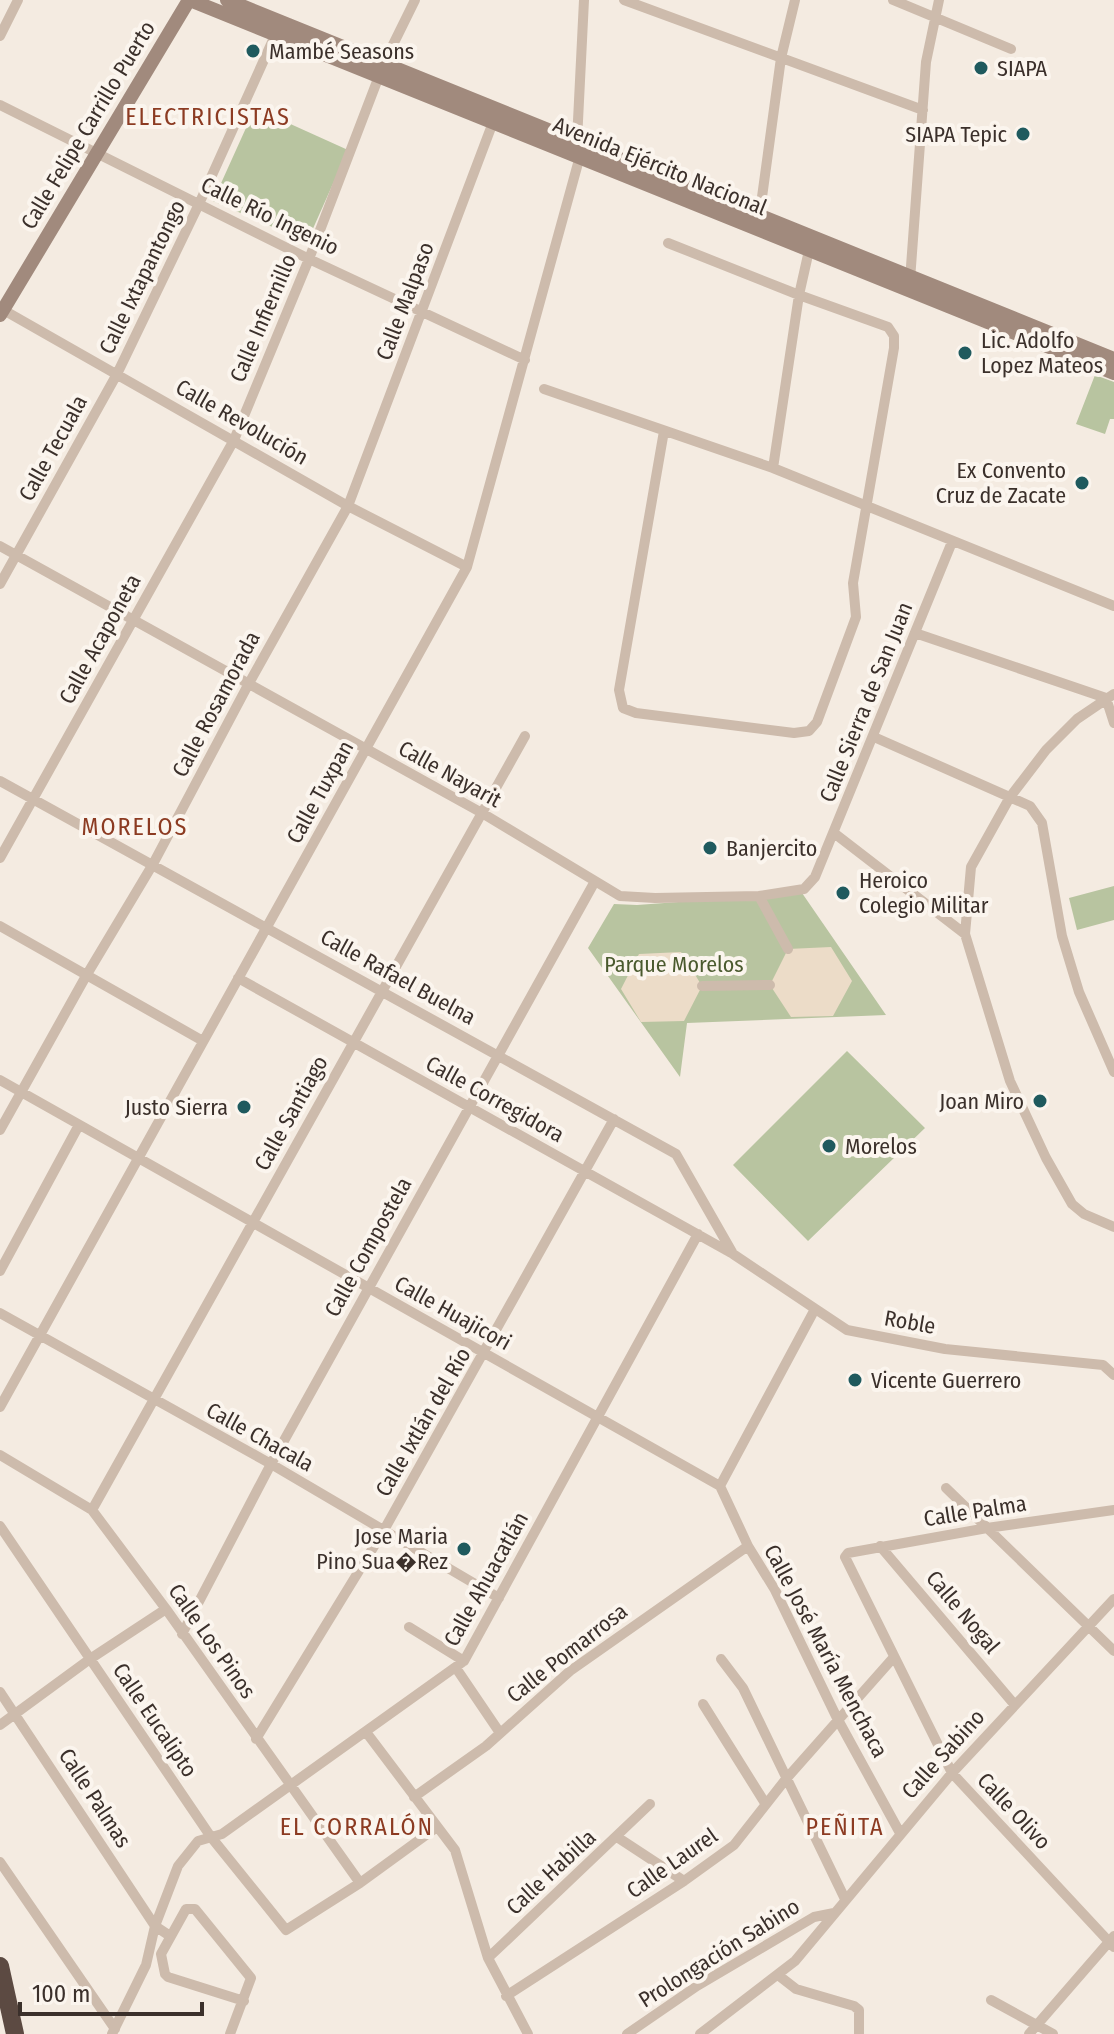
<svg xmlns="http://www.w3.org/2000/svg" width="1114" height="2034" viewBox="0 0 1114 2034" font-family="'Fira Sans Condensed',sans-serif">
  <rect width="100%" height="100%" fill="#f4ebe1"/>
  <path fill="#b8c4a0" d="M255,108L348,150L307,242L213,201Z
    M1095,375L1114,382V419H1110L1105,434L1076,424Z
    M1114,886V920L1077,930L1069,898Z
    M802,893L886,1015L687,1023L680,1077L588,948L614,904L637,905Z
    M847,1051L925,1128L808,1241L733,1165Z"/>
  <path fill="#ecdcc8" d="M831,947L852,981L833,1016L791,1017L770,985L788,949Z
    M681,952L702,986L684,1021L641,1022L621,989L639,954Z"/>
  <g fill="none" stroke-linecap="round" stroke-linejoin="round">
    <path stroke="#cdbbac" stroke-width="10" d="M624,0L923,110
      M893,0L1011,49
      M0,36L18,0
      M0,105L309,259L525,360
      M759,219L781,58L795,0
      M910,280L926,62L939,0
      M0,308L348,506L467,567
      M544,389L773,468L1114,606
      M664,431L619,690L623,708L636,713L794,733L809,731L817,722L856,617L853,583L894,348V336L888,327L799,295L668,243
      M773,468L799,295L810,246
      M0,546L482,813L620,896L655,898L759,896L804,889L815,877L952,542
      M0,584L117,374L199,204L277,31
      M915,633L1106,698L1114,723
      M1114,694L1077,719L1046,750L1010,797L971,867L965,934L1010,1081L1046,1158L1072,1204L1084,1214L1114,1227
      M874,737L1030,806L1042,823L1062,936L1079,992L1114,1072
      M0,781L676,1154L732,1252
      M834,833L965,934
      M0,858L234,440L309,259L384,63L415,0
      M759,896L788,949
      M0,926L203,1041
      M238,978L733,1254L847,1330L945,1349L1103,1365L1114,1375
      M702,986L770,985
      M0,1080L720,1486
      M0,1130L86,976L153,864L248,685L348,506L495,117
      M0,1271L79,1125
      M0,1313L271,1464L499,1598
      M0,1407L467,567L580,156L577,141L584,0
      M0,1455L92,1510L166,1609L360,1883
      M720,1486L748,1546L775,1590L837,1718L900,1833
      M720,1486L815,1309
      M946,1488L1114,1651
      M92,1510L525,736
      M1114,1510L987,1528L848,1553L845,1557L952,1773L1114,1947
      M0,1526L211,1837L286,1930L360,1883L437,1827
      M880,1546L1014,1704
      M409,1627L464,1661
      M182,1634L271,1464L594,883
      M721,1659L743,1688L845,1899
      M456,1668L500,1733
      M0,1692L155,1926L170,1936
      M703,1704L765,1803
      M0,1725L90,1659L166,1609
      M366,1732L455,1850L488,1958L528,2034
      M256,1739L384,1530L614,1119
      M414,1797L486,1746L570,1671L748,1546
      M617,1837L684,1881
      M0,1862L115,2029
      M488,1958L650,1804
      M778,1975L796,1989L854,2006L859,2010V2034
      M506,1996L684,1881L734,1845L786,1779L894,1657
      M991,2000L1053,2034
      M112,2034L146,1965L155,1926L178,1866L198,1841L222,1834L464,1661L698,1234
      M230,2034L251,1978L195,1909H186L161,1954L165,1974L168,1977L244,2001
      M627,2034L697,1986L814,1917L834,1913
      M700,2034L795,1961L952,1773L1114,1599
      M1029,2034L1114,1936"/>
    <path stroke="#a18a7d" stroke-width="14" d="M190,0L1114,373
      M227,0L1114,359
      M0,315L189,0"/>
    <path stroke="#5c4a42" stroke-width="18" d="M0,1966L15,2034"/>
  </g>
  <g fill="#1f5a5e" stroke="#fbf5ee" stroke-width="3">
    <circle cx="253" cy="51" r="8"/>
    <circle cx="981" cy="68" r="8"/>
    <circle cx="1023" cy="134" r="8"/>
    <circle cx="965" cy="353" r="8"/>
    <circle cx="1082" cy="483" r="8"/>
    <circle cx="710" cy="848" r="8"/>
    <circle cx="843" cy="893" r="8"/>
    <circle cx="1040" cy="1101" r="8"/>
    <circle cx="244" cy="1107" r="8"/>
    <circle cx="829" cy="1146" r="8"/>
    <circle cx="855" cy="1380" r="8"/>
    <circle cx="464" cy="1549" r="8"/>
  </g>
  <g text-anchor="middle" dominant-baseline="central" stroke-width="8" stroke-linejoin="round" paint-order="stroke">
    <g font-size="22" fill="#3b302b" stroke="#fbf5ee" text-anchor="start">
      <text x="269" y="51">Mambé Seasons</text>
      <text x="997" y="68">SIAPA</text>
      <text x="1007" y="134" text-anchor="end">SIAPA Tepic</text>
      <text x="981" y="340">Lic. Adolfo<tspan x="981" dy="25">Lopez Mateos</tspan></text>
      <text x="1066" y="470" text-anchor="end">Ex Convento<tspan x="1066" dy="25">Cruz de Zacate</tspan></text>
      <text x="726" y="848">Banjercito</text>
      <text x="859" y="880">Heroico<tspan x="859" dy="25">Colegio Militar</tspan></text>
      <text x="1024" y="1101" text-anchor="end">Joan Miro</text>
      <text x="228" y="1107" text-anchor="end">Justo Sierra</text>
      <text x="845" y="1146">Morelos</text>
      <text x="871" y="1380">Vicente Guerrero</text>
      <text x="448" y="1536" text-anchor="end">Jose Maria<tspan x="448" dy="25">Pino Sua�Rez</tspan></text>
    </g>
    <g font-size="22" fill="#3b302b" stroke="#fbf5ee">
      <text transform="translate(88 125) rotate(-59)">Calle Felipe Carrillo Puerto</text>
      <text transform="translate(660 166) rotate(22)">Avenida Ejército Nacional</text>
      <text transform="translate(270 216) rotate(26)">Calle Río Ingenio</text>
      <text transform="translate(142 277) rotate(-64)">Calle Ixtapantongo</text>
      <text transform="translate(405 301) rotate(-69)">Calle Malpaso</text>
      <text transform="translate(263 318) rotate(-67)">Calle Infiernillo</text>
      <text transform="translate(242 422) rotate(30)">Calle Revolución</text>
      <text transform="translate(53 448) rotate(-61)">Calle Tecuala</text>
      <text transform="translate(100 639) rotate(-61)">Calle Acaponeta</text>
      <text transform="translate(866 702) rotate(-68)">Calle Sierra de San Juan</text>
      <text transform="translate(216 704) rotate(-62)">Calle Rosamorada</text>
      <text transform="translate(450 774) rotate(29)">Calle Nayarit</text>
      <text transform="translate(320 792) rotate(-61)">Calle Tuxpan</text>
      <text transform="translate(398 977) rotate(29)">Calle Rafael Buelna</text>
      <text transform="translate(495 1099) rotate(29)">Calle Corregidora</text>
      <text transform="translate(291 1113) rotate(-61)">Calle Santiago</text>
      <text transform="translate(368 1247) rotate(-61)">Calle Compostela</text>
      <text transform="translate(453 1313) rotate(29)">Calle Huajicori</text>
      <text transform="translate(910 1322) rotate(10)">Roble</text>
      <text transform="translate(423 1422) rotate(-60)">Calle Ixtlán del Río</text>
      <text transform="translate(260 1437) rotate(29)">Calle Chacala</text>
      <text transform="translate(975 1511) rotate(-9)">Calle Palma</text>
      <text transform="translate(486 1579) rotate(-61)">Calle Ahuacatlán</text>
      <text transform="translate(963 1612) rotate(50)">Calle Nogal</text>
      <text transform="translate(212 1641) rotate(55)">Calle Los Pinos</text>
      <text transform="translate(826 1651) rotate(62)">Calle José María Menchaca</text>
      <text transform="translate(567 1653) rotate(-38)">Calle Pomarrosa</text>
      <text transform="translate(155 1720) rotate(56)">Calle Eucalipto</text>
      <text transform="translate(943 1754) rotate(-48)">Calle Sabino</text>
      <text transform="translate(95 1798) rotate(57)">Calle Palmas</text>
      <text transform="translate(1014 1811) rotate(47)">Calle Olivo</text>
      <text transform="translate(672 1863) rotate(-35)">Calle Laurel</text>
      <text transform="translate(551 1872) rotate(-43)">Calle Habilla</text>
      <text transform="translate(719 1953) rotate(-32)">Prolongación Sabino</text>
    </g>
    <g font-size="22" fill="#4a5a2e" stroke="#fbf5ee">
      <text x="674" y="964">Parque Morelos</text>
    </g>
    <g font-size="24" letter-spacing="2" fill="#8c3b22" stroke="#fbf5ee">
      <text x="208" y="117">ELECTRICISTAS</text>
      <text x="135" y="827">MORELOS</text>
      <text x="357" y="1827">EL CORRALÓN</text>
      <text x="845" y="1827">PEÑITA</text>
    </g>
  </g>
  <path d="M20 2002v12h182v-12" fill="none" stroke="#3b302b" stroke-width="4"/>
  <text x="32" y="2002" font-size="24" fill="#3b302b" stroke="#fbf5ee" stroke-width="6" paint-order="stroke">100 m</text>
</svg>
